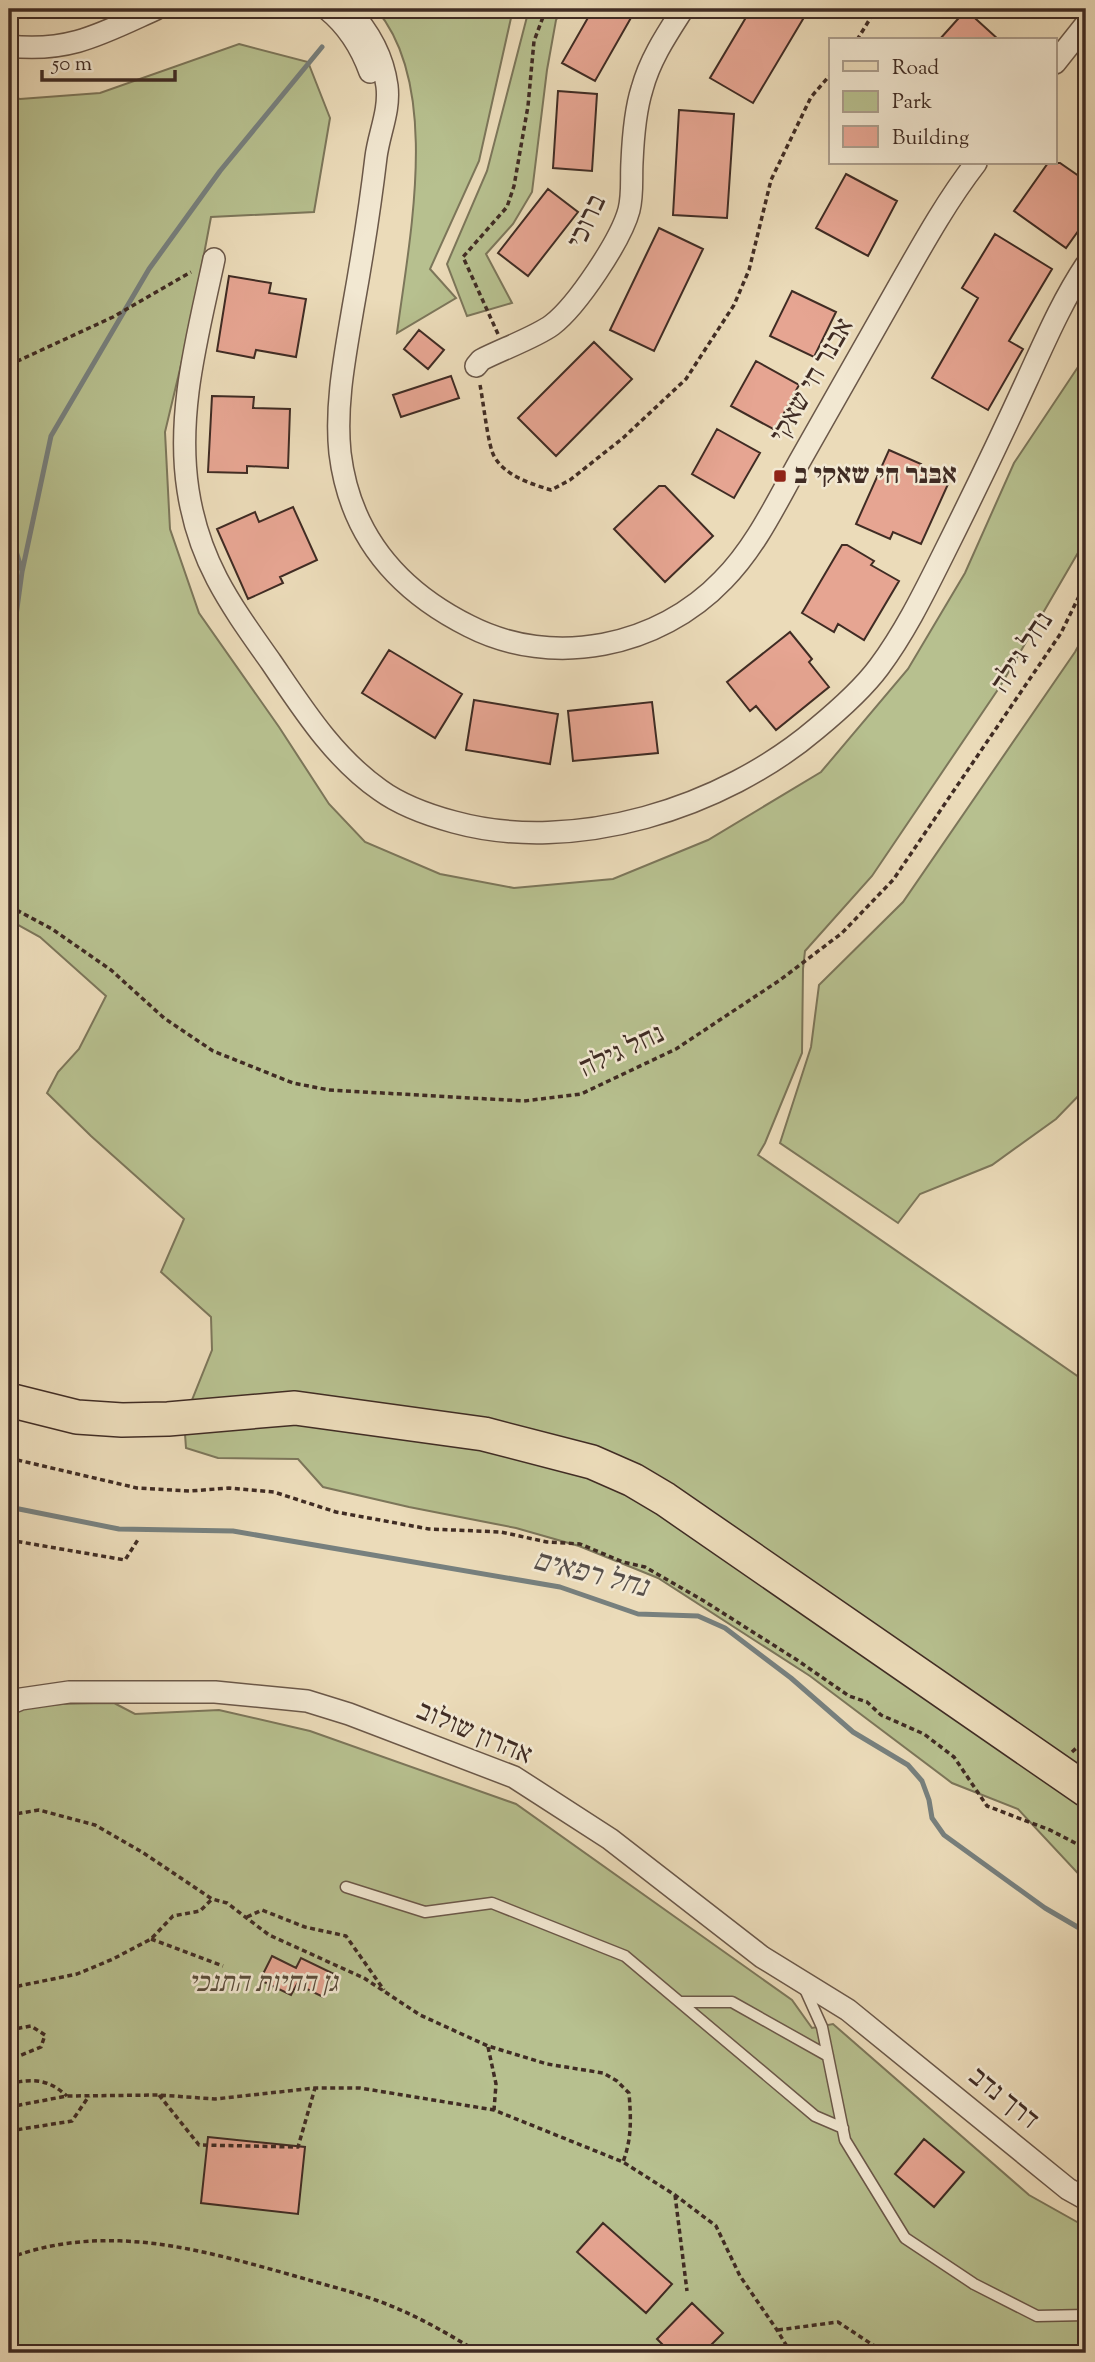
<svg xmlns="http://www.w3.org/2000/svg" width="1095" height="2362" viewBox="0 0 1095 2362" font-family="'Sorts Mill Goudy','Frank Ruhl Libre',serif">
  <rect width="100%" height="100%" fill="#ebdbb9"/>
  <filter id="stains"><feTurbulence type="fractalNoise" baseFrequency=".00286" numOctaves="4"/><feColorMatrix values="0 0 0 0 .2 0 0 0 0 .09 0 0 0 0 .02 0 0 0 .5 -.17"/></filter>
  <radialGradient id="worn" r=".72"><stop offset=".6" stop-color="#630" stop-opacity="0"/><stop offset="1" stop-color="#630" stop-opacity=".3"/></radialGradient>
  <path fill="#b7c08f" stroke="#7c765a" stroke-width="2" d="M376,9H513L479,161L430,269L456,298L397,333C409,240 442,86 376,9Z
    M529,9H563L556,20L547,70L532,192L513,224L486,254L512,303L467,316L447,264L487,171Z
    M239,44L308,62L330,118L314,212L211,217L191,323L165,432L170,529L199,613L279,727L329,804L365,842L440,874L514,888L613,879L708,840L821,772L908,669L965,573L1014,463L1086,355V539L1001,685L872,876L805,951L803,969L802,1053L765,1143L758,1155L1086,1382V1882L1018,1809L952,1783L810,1676L658,1578L579,1546L516,1528L409,1507L323,1487L298,1459L218,1458L186,1448L184,1420L212,1350L211,1317L161,1272L184,1219L91,1136L47,1093L58,1072L79,1049L106,996L40,937L9,920V96L20,99L100,93Z
    M1086,632V1088L1056,1119L992,1165L920,1194L898,1223L780,1143L811,1047L819,985L903,902L1075,652Z
    M114,1703L135,1714L219,1710L310,1731L516,1804L792,2000L812,2028L833,2024L1029,2195L1086,2227V2353H9V1713C42,1702 79,1704 114,1703Z"/>
  <g fill="none" stroke-linecap="round" stroke-linejoin="round">
    <path stroke="#77807e" stroke-width="5" d="M9,528L22,571
      M9,667L22,572L51,436L149,269L220,171L322,47
      M9,1507L119,1529L233,1531L560,1587L638,1614L698,1616L725,1628L791,1678L853,1732L908,1765L922,1781L929,1800L932,1818L944,1835L1045,1908L1086,1932"/>
  </g>
  <path fill="#e6a592" stroke="#402c24" stroke-width="2" d="M593,9H636L595,81L562,63Z
    M751,9H809L753,103L710,78Z
    M966,10L999,40H939Z
    M558,91L597,94L592,171L553,168Z
    M679,110L734,114L727,218L673,215Z
    M1048,163H1060L1086,181V220L1066,248L1014,211Z
    M846,174L897,201L868,256L816,228Z
    M548,189L578,212L528,276L498,253Z
    M659,228L703,249L654,351L610,330Z
    M995,234L1052,269L1009,341L1023,349L988,410L932,378L978,298L962,288Z
    M229,276L271,283L269,293L306,299L296,357L256,350L254,358L217,351Z
    M792,291L836,312L814,357L770,336Z
    M419,330L444,350L428,369L404,349Z
    M594,342L632,379L556,456L518,418Z
    M756,361L799,385L775,430L731,406Z
    M451,376L459,398L401,417L393,395Z
    M212,396L254,397L253,408L290,409L288,468L247,466V473L208,472Z
    M717,429L760,453L734,498L692,474Z
    M889,450L921,464L919,469L949,482L921,544L893,532L890,539L856,524Z
    M659,486H665L713,536L665,582L614,529Z
    M293,507L317,560L280,577L283,583L248,599L217,529L255,512L259,522Z
    M842,545H847L874,561L871,565L899,581L864,640L838,624L834,632L802,613Z
    M790,632L812,659L809,662L829,687L776,730L756,706L750,711L727,682Z
    M389,650L462,694L435,738L362,693Z
    M474,700L558,714L550,764L466,750Z
    M652,702L658,753L573,761L568,711Z
    M272,1956L296,1968L301,1958L334,1974L323,1997L297,1984L291,1995L260,1980Z
    M208,2137L305,2147L298,2214L201,2203Z
    M924,2139L964,2172L934,2207L895,2174Z
    M603,2223L672,2284L646,2313L577,2252Z
    M692,2303L723,2333L703,2353H671L657,2339Z"/>
  <g fill="none" stroke-linecap="round" stroke-linejoin="round">
    <defs>
      <path id="lane" d="M346,1887L425,1912L492,1903L625,1956L815,2116L843,2128
        M804,1987L822,2027L845,2140L905,2238L974,2284L1037,2316L1086,2315
        M680,2002H732L828,2056"/>
      <path id="street" d="M327,9C348,26 361,47 370,72
        M348,9C368,30 383,56 387,86C390,111 379,133 376,157C370,208 362,258 353,308C345,356 335,405 340,453C350,535 397,590 469,626C553,669 659,647 723,580C757,546 778,499 802,457C833,402 864,348 895,293C920,249 945,203 976,163
        M9,46C69,53 103,33 156,9
        M1055,63L1086,24
        M214,259C198,335 176,412 188,490C199,562 230,604 271,662C303,709 333,757 380,790C402,806 428,815 454,822C574,855 723,808 816,729C839,710 862,690 879,667C905,632 924,593 943,555C972,497 1000,439 1027,380C1045,341 1062,301 1086,265
        M476,366L481,360C500,350 536,337 552,325C577,306 621,240 629,210C633,194 631,179 632,162C633,139 635,111 642,89C650,59 667,34 683,9
        M9,1704L21,1699L69,1692H215L307,1701L349,1714L514,1777L610,1839L762,1957L848,2010L1068,2189L1086,2199"/>
      <path id="primary" d="M9,1400L77,1417L122,1420L168,1419L295,1408L484,1434L592,1462L633,1480L665,1499L1086,1790"/>
    </defs>
    <use href="#lane" stroke="#6b5849" stroke-width="13"/>
    <use href="#street" stroke="#6b5849" stroke-width="24"/>
    <use href="#primary" stroke="#402c24" stroke-width="36"/>
    <path stroke="#402c24" stroke-width="3.5" stroke-dasharray="5 3.5" stroke-linecap="butt" d="M857,40L876,9
      M498,334L463,257L507,207L514,186L528,106L534,41L546,9
      M9,365L113,317L191,272
      M480,385C483,399 488,446 494,456C505,476 531,484 551,490L570,480L623,438L686,379L734,305L749,270L771,180L811,97L831,74
      M9,906L52,929L111,970L164,1018L213,1051L293,1083L329,1090L524,1101L581,1094L676,1049L780,980L842,933L893,880L1061,633L1086,582
      M9,1458L137,1488L190,1491L229,1488L274,1492L336,1512L429,1529L501,1532L547,1542L580,1544L623,1562L645,1567L704,1601L797,1660L849,1696L867,1702L881,1715L924,1734L954,1757L987,1806L1050,1830L1077,1844L1086,1852
      M9,1540L125,1560L139,1538
      M1072,1752L1086,1739
      M9,1815L39,1810L95,1825L142,1852L212,1899L227,1903L269,1935L364,1978L420,2015L488,2046L547,2064L603,2073L617,2081L629,2093C631,2118 632,2138 623,2162
      M247,1917L262,1910L305,1927L346,1936L384,1990
      M151,1939L223,1966
      M9,1988L77,1974L113,1959L151,1939L173,1916L200,1911L212,1899
      M9,2030L31,2026L45,2035L41,2047L9,2060
      M488,2047L496,2084L494,2110
      M9,2084C33,2078 48,2079 67,2096
      M159,2095L199,2145L298,2147L315,2088
      M9,2107L67,2096L159,2095L215,2099L315,2088H360L494,2110L623,2162L675,2195L716,2226L740,2276L777,2330L791,2353
      M9,2131L72,2121L89,2096
      M675,2195L687,2291
      M9,2258C106,2222 199,2249 295,2276C328,2286 364,2294 396,2308C425,2320 453,2337 480,2353
      M778,2330L838,2322L885,2353"/>
    <use href="#lane" stroke="#f2e8d2" stroke-width="10"/>
    <use href="#street" stroke="#f2e8d2" stroke-width="21"/>
    <use href="#primary" stroke="#ebdbb9" stroke-width="33"/>
  </g>
  <rect fill="#8f2418" stroke="#f2e8d2" stroke-width="2.5" x="773" y="469" width="14" height="14" rx="3.5"/>
  <g text-anchor="middle" dominant-baseline="central" stroke-width="5" stroke-linejoin="round" paint-order="stroke">
    <g font-size="28" fill="#402c24" stroke="#f2e8d2">
      <text transform="translate(588 222) rotate(-65)">ברוכי</text>
      <text transform="translate(813 381) rotate(-60)">אבנר חי שאקי</text>
      <text transform="translate(1023 653) rotate(-57)">נחל גילה</text>
      <text transform="translate(622 1052) rotate(-25)">נחל גילה</text>
      <text transform="translate(474 1734) rotate(23)">אהרון שולוב</text>
      <text transform="translate(1003 2099) rotate(39)">דרך נדב</text>
    </g>
    <g font-size="28" font-weight="bold" fill="#402c24" stroke="#f2e8d2" text-anchor="start">
      <text x="794" y="476">אבנר חי שאקי ב</text>
    </g>
    <g font-size="28" font-style="italic" fill="#584a39" stroke="#f2e8d2">
      <text x="263" y="1984">גן החיות התנכי</text>
    </g>
    <g font-size="30" font-style="italic" fill="#574f4a" stroke="#f2e8d2">
      <text transform="translate(590 1575) rotate(14)">נחל רפאים</text>
    </g>
  </g>
  <rect width="1095" height="2362" fill="none" stroke="#ebdbb9" stroke-width="35"/>
  <rect x="10" y="10" width="1074" height="2341" fill="none" stroke="#402c24" stroke-width="3.5"/>
  <rect x="18" y="18" width="1060" height="2327" fill="none" stroke="#402c24" stroke-width="2"/>
  <rect x="829" y="38" width="228" height="126" fill="#f2e8d2" stroke="#ab9d8c" stroke-width="2"/>
  <rect x="843" y="61" width="35" height="10" fill="#ebdbb9" stroke="#ab9d8c" stroke-width="2"/>
  <text x="892" y="74" font-size="21" fill="#402c24">Road</text>
  <rect x="843" y="91" width="35" height="21" fill="#b7c08f" stroke="#ab9d8c" stroke-width="2"/>
  <text x="892" y="108" font-size="21" fill="#402c24">Park</text>
  <rect x="843" y="126" width="35" height="21" fill="#e6a592" stroke="#ab9d8c" stroke-width="2"/>
  <text x="892" y="144" font-size="21" fill="#402c24">Building</text>
  <path d="M42 70v10h133v-10" fill="none" stroke="#402c24" stroke-width="3.5"/>
  <text x="52" y="70" font-size="21" fill="#402c24" stroke="#f2e8d2" stroke-width="5" paint-order="stroke">50 m</text>
  <rect width="100%" height="100%" filter="url(#stains)"/>
  <rect width="100%" height="100%" fill="url(#worn)"/>
</svg>
